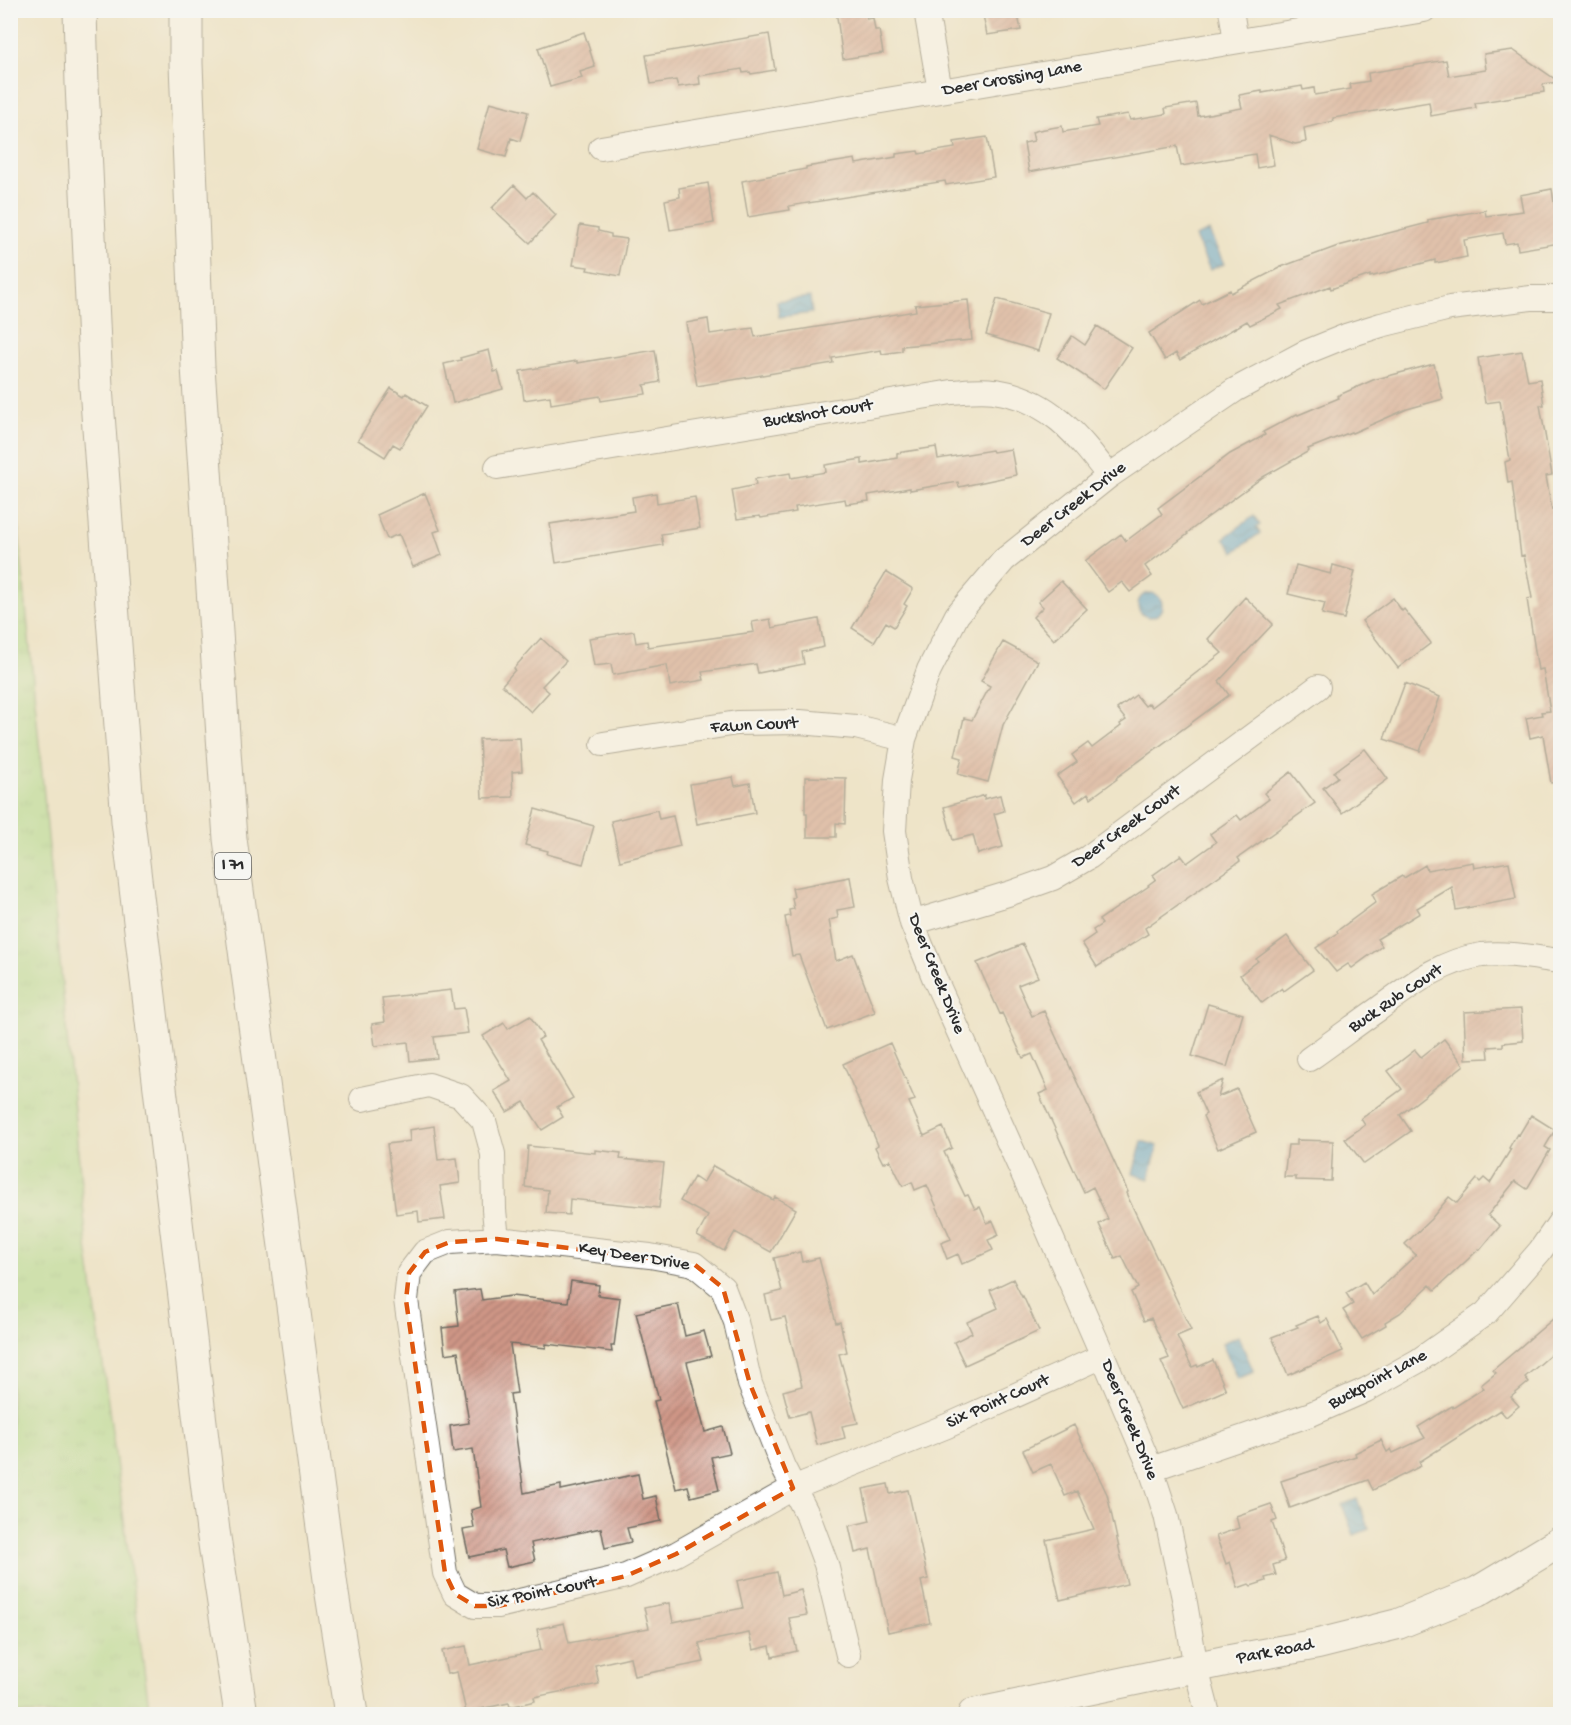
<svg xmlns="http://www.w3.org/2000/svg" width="1571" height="1725" viewBox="0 0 1571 1725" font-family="'Gochi Hand',sans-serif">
  <defs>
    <pattern id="park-tufts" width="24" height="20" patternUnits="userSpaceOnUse" patternTransform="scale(1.5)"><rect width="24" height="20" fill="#a8dc8c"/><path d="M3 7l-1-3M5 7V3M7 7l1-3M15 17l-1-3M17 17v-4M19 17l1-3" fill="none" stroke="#91bd79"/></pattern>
    <pattern id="water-waves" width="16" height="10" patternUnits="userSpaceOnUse" patternTransform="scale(1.5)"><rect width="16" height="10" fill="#59a3d1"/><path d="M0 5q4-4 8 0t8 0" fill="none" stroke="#4a85aa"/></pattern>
    <pattern id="building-hatch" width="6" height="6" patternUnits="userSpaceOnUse" patternTransform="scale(1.5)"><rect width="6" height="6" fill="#cf9686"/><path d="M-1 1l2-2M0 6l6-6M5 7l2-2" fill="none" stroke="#a87b6e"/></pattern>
  </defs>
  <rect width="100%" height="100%" fill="#f6f6f2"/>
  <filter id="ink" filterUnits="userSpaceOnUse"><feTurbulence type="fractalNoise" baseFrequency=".0167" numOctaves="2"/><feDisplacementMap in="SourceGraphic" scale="12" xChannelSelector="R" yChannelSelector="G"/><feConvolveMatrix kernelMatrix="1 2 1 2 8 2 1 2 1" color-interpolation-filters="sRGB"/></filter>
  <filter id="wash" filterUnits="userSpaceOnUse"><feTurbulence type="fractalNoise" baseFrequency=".008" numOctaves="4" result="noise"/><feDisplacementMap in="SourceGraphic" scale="24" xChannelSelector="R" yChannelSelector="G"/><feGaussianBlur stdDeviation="1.35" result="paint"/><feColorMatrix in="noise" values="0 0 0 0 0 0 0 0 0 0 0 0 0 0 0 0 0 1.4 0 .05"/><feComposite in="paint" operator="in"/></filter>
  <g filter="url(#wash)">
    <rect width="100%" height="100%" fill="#eee4c8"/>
    <path fill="url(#park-tufts)" stroke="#6a845c" stroke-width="1.5" d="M11,428V449L87,1246L150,1714H11Z"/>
    <path fill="url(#water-waves)" stroke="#42677e" stroke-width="1.5" d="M1209,231L1224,264L1210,270L1195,237Z
      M810,297L812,313L779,317L777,301Z
      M1254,516L1260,525L1256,527L1260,533L1234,552L1224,538Z
      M1138 605a12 12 0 1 1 24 0a12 12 0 1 1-24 0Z
      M1142,1141L1158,1146L1149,1179L1133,1174Z
      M1238,1336L1254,1372L1237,1379L1222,1343Z
      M1357,1499L1369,1529L1354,1535L1342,1505Z"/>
    <g id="blocks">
      <path fill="url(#building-hatch)" d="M836,10H866L867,19L873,18L875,30H879L883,53L843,59Z
        M982,10H1017L1021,30L987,35Z
        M584,32L595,67L580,72L582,78L550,87L538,48Z
        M769,34L775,70L751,74L750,72L743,73L742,69L699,76L700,84L678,87L676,80L651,84L646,55Z
        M1513,50L1559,82L1543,84L1544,92L1475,103L1476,108L1431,116L1429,102L1333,118L1334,121L1304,128L1306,142L1295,144L1269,135L1274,165L1257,168L1255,154L1181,166L1177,146L1029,172L1024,143L1034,141L1032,132L1039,130L1062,126L1063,132L1098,126L1096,119L1128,114L1130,120L1166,114L1165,108L1196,103L1198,116L1242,108L1239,95L1262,91V93L1302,86L1303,90L1314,88L1315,95L1351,89L1350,84L1369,81L1368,73L1446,60L1449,76L1486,70L1484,54Z
        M490,102L528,112L520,141L511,138L506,157L477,149Z
        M987,137L994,177L946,185L945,181L789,206L790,210L748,217L742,181L806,169V167L855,159L856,164L896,157V154L918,151L919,154L955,148L954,142Z
        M708,183L714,223L670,230L665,200L680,197L679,188Z
        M514,185L527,198L533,192L556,215L530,243L492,208Z
        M1552,189L1560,243L1518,250L1517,242L1505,244L1503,233L1464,240L1467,257L1435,263V260L1370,277V275L1331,289L1330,286L1279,305L1282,309L1250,325L1247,321L1180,360L1176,353L1165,360L1149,333L1200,300L1202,304L1230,290L1231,293L1281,267L1338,246L1428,223V220L1485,210L1486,216L1523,211L1520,195Z
        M580,225L598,228V231L611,234V237L627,239L620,276L587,270L588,267L573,265Z
        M997,299L1049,313L1038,351L986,335Z
        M968,300L972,340L902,346V351L882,354L881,350L832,358L833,363L697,386L686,323L708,319L710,334L753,328L755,337L916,311L915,305Z
        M1097,326L1132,348L1104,389L1057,358L1072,336L1085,345Z
        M489,350L494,372L498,371L503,389L453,403L444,364L461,360L460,358Z
        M655,350L660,382L644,385L646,394L601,401L600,396L551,404L550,396L524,400L520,371L577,361V363Z
        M1522,351L1528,381L1540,379L1544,405H1540L1552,475L1546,476L1552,510L1556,509L1560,535V782L1551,783L1543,735L1530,738L1526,718L1542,715L1541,712L1550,711L1543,669L1538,670L1527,599L1532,598L1524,555L1521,556L1512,482L1508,483L1505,462L1510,460L1500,401L1485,403L1478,358Z
        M1434,364L1443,399L1407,409L1352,433L1351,432L1308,449L1309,451L1263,477L1204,520L1187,533L1188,534L1145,566L1152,576L1130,592L1122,582L1108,592L1085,561L1121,534L1126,541L1162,514L1158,508L1230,454L1265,435L1263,432L1297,414L1298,415L1339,398L1337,396L1373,380Z
        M391,388L404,396L406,393L427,406L400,448L393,444L385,457L358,440Z
        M936,447L938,459L992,450L993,452L1011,449L1016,475L959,487L958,482L910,490V488L868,495L869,501L846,504L845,499L795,507L796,512L761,518L760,516L737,519L732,490L756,485L755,479L790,473L791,478L826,472L825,465L862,459V464L897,458V453Z
        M425,493L440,530L434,532L442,555L413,567L399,534L387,539L377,515Z
        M656,493L657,503L695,497L700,528L661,534L663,545L556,563L550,524L634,511L632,497Z
        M1296,565L1331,574L1333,565L1355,571L1344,619L1322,614L1325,603L1288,594Z
        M886,572L913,589L904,604L907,606L894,627L886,622L874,642L852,628Z
        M1061,581L1087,609L1054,640L1033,617L1043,607L1038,602Z
        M1245,597L1273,624L1219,681L1229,695L1116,778L1117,779L1091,798L1088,793L1076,802L1057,776L1077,762L1072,755L1088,743L1092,748L1121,726L1120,724L1126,720L1117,709L1136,695L1145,706L1149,703L1152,707L1222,653L1208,639Z
        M1393,598L1402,611L1404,609L1431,643L1398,668L1362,621Z
        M770,619L772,628L819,619L824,647L802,652L804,664L758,673L756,664L702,672L704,680L670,686L667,665L613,675L611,664L594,666L589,638L634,631L636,643L647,641L648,647L754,632L752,622Z
        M541,638L566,661L542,686L549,692L531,712L502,685L515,670L514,668Z
        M1003,642L1038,661L1003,725L988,782L958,774L962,758L955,756L964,718L972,720L990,686L981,681Z
        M1405,683L1440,697L1420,751L1384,739Z
        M520,738L522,771L512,772L513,797L482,798L479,739Z
        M1365,749L1388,779L1342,813L1323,788L1338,777L1334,772Z
        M1291,772L1315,803L1238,858L1240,861L1145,928L1148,934L1097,967L1082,943L1095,934L1093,930L1102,924L1099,920L1149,886L1148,885L1156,879L1153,875L1181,855L1187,863L1216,842L1210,834L1237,815L1241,820L1269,799L1264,793Z
        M733,777L735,786L750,783L755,813L697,824L690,784Z
        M805,777L846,778L845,824L836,823V837H807V813H805Z
        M985,795L984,799L1000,795L1004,811L994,814L1003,847L978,854L973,835L953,840L944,807Z
        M535,809L594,826L583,864L547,854L548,851L525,845Z
        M657,810L659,819L673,816L680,846L620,861L611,821Z
        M1473,862L1474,868L1509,862L1516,899L1456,910L1452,887L1417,908L1420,913L1377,939L1382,946L1352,968L1348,964L1336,972L1316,948L1338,933L1337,931L1376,902L1372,894L1402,876L1404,878L1425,865L1427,870Z
        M850,877L855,907L837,910L838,918L829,920L836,961L853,954L875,1012L827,1030L799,955L792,956L785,917L790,916L789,910L794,909L792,898L794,897L792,888Z
        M1287,936L1313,970L1284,991L1282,988L1262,1003L1240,975L1258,961L1256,959Z
        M1023,944L1038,977L1018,985L1032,1016L1044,1011L1128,1192L1126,1193L1191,1330L1177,1336L1192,1367L1197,1365L1198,1367L1213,1360L1226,1390L1183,1409L1161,1361L1169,1358L1151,1318L1144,1321L1131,1292L1138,1288L1122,1256L1115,1259L1099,1224L1108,1219L1093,1187L1084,1192L1039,1094L1048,1090L1032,1054L1023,1058L1002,1013L1000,1014L977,963Z
        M451,990L454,1009L464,1008L468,1033L434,1037L437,1058L410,1061L408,1042L375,1046L372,1024L385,1022L382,998Z
        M1208,1004L1243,1014L1227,1067L1192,1056Z
        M1521,1009L1523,1041L1503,1043V1046L1488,1047L1489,1058L1466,1059L1464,1012Z
        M530,1016L543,1037L538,1040L573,1098L557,1107L563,1117L542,1130L524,1102L507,1112L494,1091L511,1081L483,1036L504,1023L508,1029Z
        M1444,1039L1464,1065L1400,1115L1411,1131L1364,1164L1345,1139L1365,1125L1361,1119L1402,1089L1388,1071L1415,1050L1421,1057Z
        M890,1043L915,1100L909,1102L924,1136L943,1127L952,1148L944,1152L965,1196L968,1195L975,1209L980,1207L987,1223L993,1221L999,1235L988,1240L993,1250L962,1264L958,1254L947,1259L941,1243L951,1239L927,1185L915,1190L912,1182L903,1186L890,1160L883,1163L875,1147L878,1145L843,1064Z
        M1223,1080L1218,1097L1237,1089L1256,1132L1218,1149L1203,1116L1206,1114L1196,1092Z
        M1531,1115L1555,1130L1545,1147L1550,1150L1527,1189L1515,1181L1488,1215L1500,1226L1480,1250L1479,1249L1435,1290L1430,1285L1400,1313L1385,1322L1386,1325L1362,1339L1343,1310L1353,1304L1346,1293L1364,1282L1372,1295L1416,1255L1405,1244L1431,1219L1449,1197L1457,1203L1477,1179L1480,1182L1484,1178L1490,1183L1511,1149L1509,1148L1517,1134L1519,1135Z
        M434,1126L438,1160L457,1158L460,1183L440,1186L445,1219L419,1222L418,1211L396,1214L387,1144L410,1141L409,1130Z
        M1297,1140L1333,1141L1331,1181L1296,1180V1177H1284L1288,1145H1297Z
        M528,1146L595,1153V1150L621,1153L620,1159L664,1163L659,1208L570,1199L569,1215L546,1213L548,1190L525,1187Z
        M713,1166L773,1200L775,1197L796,1209L771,1252L735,1232L724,1251L697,1236L708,1216L680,1201L694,1177L703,1183Z
        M800,1252L802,1262L819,1258L836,1323L840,1322L847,1352L839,1354L858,1423L842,1426L845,1438L817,1445L809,1412L790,1417L783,1391L802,1386L785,1317L771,1320L765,1295L782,1291L774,1258Z
        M1013,1279L1022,1297L1023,1296L1039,1331L965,1365L954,1342L972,1333L967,1322L998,1308L990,1290Z
        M571,1281L599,1285L598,1295L620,1298L614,1346H611L612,1352L546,1344V1348L510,1344L517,1393L510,1394L524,1493L561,1485V1490L638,1474L643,1499L656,1496L661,1521L627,1528L631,1542L605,1548L601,1528L531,1543L535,1561L507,1567L503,1550L469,1557L463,1530L474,1528L471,1510L481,1507L473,1449L453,1452L450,1426L469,1423L458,1352L445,1354L442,1328L459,1326L455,1292L480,1289L482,1300L511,1296L568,1302Z
        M678,1304L685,1336L704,1331L711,1356L687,1362L705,1432L723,1427L730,1453L711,1457L719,1490L691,1497L688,1486L676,1489L654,1401L659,1400L636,1313Z
        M1560,1313V1347L1525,1377L1529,1382L1511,1397L1519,1406L1506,1417L1500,1410L1419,1462L1421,1466L1373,1490L1368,1480L1290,1508L1281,1481L1356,1456L1355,1453L1381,1440L1387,1452L1391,1449L1393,1453L1425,1438L1418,1427L1452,1406L1453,1408L1484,1388L1481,1385L1496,1373L1493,1370Z
        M1318,1316L1321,1323L1327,1319L1343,1351L1288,1375L1272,1337L1298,1327L1296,1325Z
        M1074,1425L1107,1494L1127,1584L1060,1600L1046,1540L1094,1529L1077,1491L1065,1496L1051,1464L1033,1472L1023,1450Z
        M888,1484L890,1494L908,1490L928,1579L921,1581L930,1623L888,1632L870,1549L855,1553L849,1526L870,1521L863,1489Z
        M1271,1504L1277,1520L1272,1522L1285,1561L1273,1565L1276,1575L1265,1578L1266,1581L1251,1586L1249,1584L1238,1588L1230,1562L1226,1564L1216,1536L1239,1528L1236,1516Z
        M777,1572L782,1595L801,1590L807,1615L789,1618L797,1651L772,1657L770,1646L753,1650L749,1633L699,1643L704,1662L634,1676L630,1657L595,1665L599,1684L534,1697L535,1701L510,1707L509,1703L466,1712L457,1672L447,1674L442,1651L466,1646L470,1665L541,1650L537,1629L564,1623L569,1643L649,1628L644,1608L669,1603L673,1622L743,1608L737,1581Z"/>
    </g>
  </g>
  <g filter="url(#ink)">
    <use href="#blocks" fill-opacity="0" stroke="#6f6c62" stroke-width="1.5"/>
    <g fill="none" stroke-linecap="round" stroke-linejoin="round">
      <defs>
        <path id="minor" d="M926,10L940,91
          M1231,10L1236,41
          M601,148L1424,10
          M497,467L952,392C966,391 981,389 994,391C1049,398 1078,436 1109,476
          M603,744L737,723L800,722L856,727L904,739
          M912,923L1011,893L1053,878L1089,857L1318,687
          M1309,1059C1332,1043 1354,1026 1377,1010C1410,986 1440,961 1482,955C1508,952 1535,958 1560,961
          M362,1099L429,1085L461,1096L484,1121L493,1154L494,1210L497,1239
          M1151,1469L1311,1414L1366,1390L1418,1361L1486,1313L1540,1251L1560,1222
          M848,1655L826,1564L808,1516L783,1467L750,1384L736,1322L723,1288L694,1264L650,1256L497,1239L450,1242L425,1252L409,1273L406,1300L445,1573L455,1594L475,1606H498L626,1576L676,1554L793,1488L947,1426L1103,1356
          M1208,1714L1196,1668L1185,1603L1166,1515L1151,1469L1103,1356L1034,1198L934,977L912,923L901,878L894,831L897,780L904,739L929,670L957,615L1004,560L1109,476L1235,390L1304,353L1346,336L1381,325L1450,308L1531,298H1560"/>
        <path id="major" d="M973,1714L1230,1660L1318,1644L1398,1624L1477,1592L1560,1542"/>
        <path id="highway" d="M80,10L82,84L96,387L128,821L213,1531L241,1714
          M186,10V64L198,367L230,839L332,1594L351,1714"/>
      </defs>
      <use href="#minor" stroke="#6f6c62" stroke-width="26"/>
      <use href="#major" stroke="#6f6c62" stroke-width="32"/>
      <use href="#highway" stroke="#6f6c62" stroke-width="35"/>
      <use href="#minor" stroke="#fff" stroke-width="24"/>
      <use href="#major" stroke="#fff" stroke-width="30"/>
      <use href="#highway" stroke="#fff" stroke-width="33"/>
    </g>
  </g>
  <path d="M0 0H1571V1725H0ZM497,1239L694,1264L723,1288L750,1384L793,1488L676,1554L626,1576L498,1606H475L455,1594L445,1573L406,1300L409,1273L425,1252L450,1242Z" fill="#eee4c8" fill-opacity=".55" fill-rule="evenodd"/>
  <path fill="none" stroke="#df570e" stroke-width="4.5" stroke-dasharray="12 8" stroke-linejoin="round" d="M497,1239L694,1264L723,1288L750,1384L793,1488L676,1554L626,1576L498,1606H475L455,1594L445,1573L406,1300L409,1273L425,1252L450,1242Z"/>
  <g text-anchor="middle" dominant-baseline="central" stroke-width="4.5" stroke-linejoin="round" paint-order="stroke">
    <rect fill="#f6f6f2" stroke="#686867" stroke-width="1.5" x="215" y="853" width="36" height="26" rx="4.5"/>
    <g font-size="16" font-weight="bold" fill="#2b2b2b">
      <text x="233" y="866">I 71</text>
    </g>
    <g font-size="18" fill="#2b2b2b" stroke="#f6f6f2">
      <text transform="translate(1012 79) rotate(-10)">Deer Crossing Lane</text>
      <text transform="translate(818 414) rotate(-9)">Buckshot Court</text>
      <text transform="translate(1074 505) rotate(-38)">Deer Creek Drive</text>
      <text transform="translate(754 726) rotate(-3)">Fawn Court</text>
      <text transform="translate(1127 827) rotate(-36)">Deer Creek Court</text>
      <text transform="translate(936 974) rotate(68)">Deer Creek Drive</text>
      <text transform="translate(1396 999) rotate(-34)">Buck Rub Court</text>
      <text transform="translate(634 1257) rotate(9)">Key Deer Drive</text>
      <text transform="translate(1378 1380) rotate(-28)">Buckpoint Lane</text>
      <text transform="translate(998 1402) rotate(-24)">Six Point Court</text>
      <text transform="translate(1129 1420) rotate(68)">Deer Creek Drive</text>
      <text transform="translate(542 1593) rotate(-11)">Six Point Court</text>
      <text transform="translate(1275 1652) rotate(-11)">Park Road</text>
    </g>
  </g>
  <rect width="1571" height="1725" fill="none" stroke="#f6f6f2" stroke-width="36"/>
</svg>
